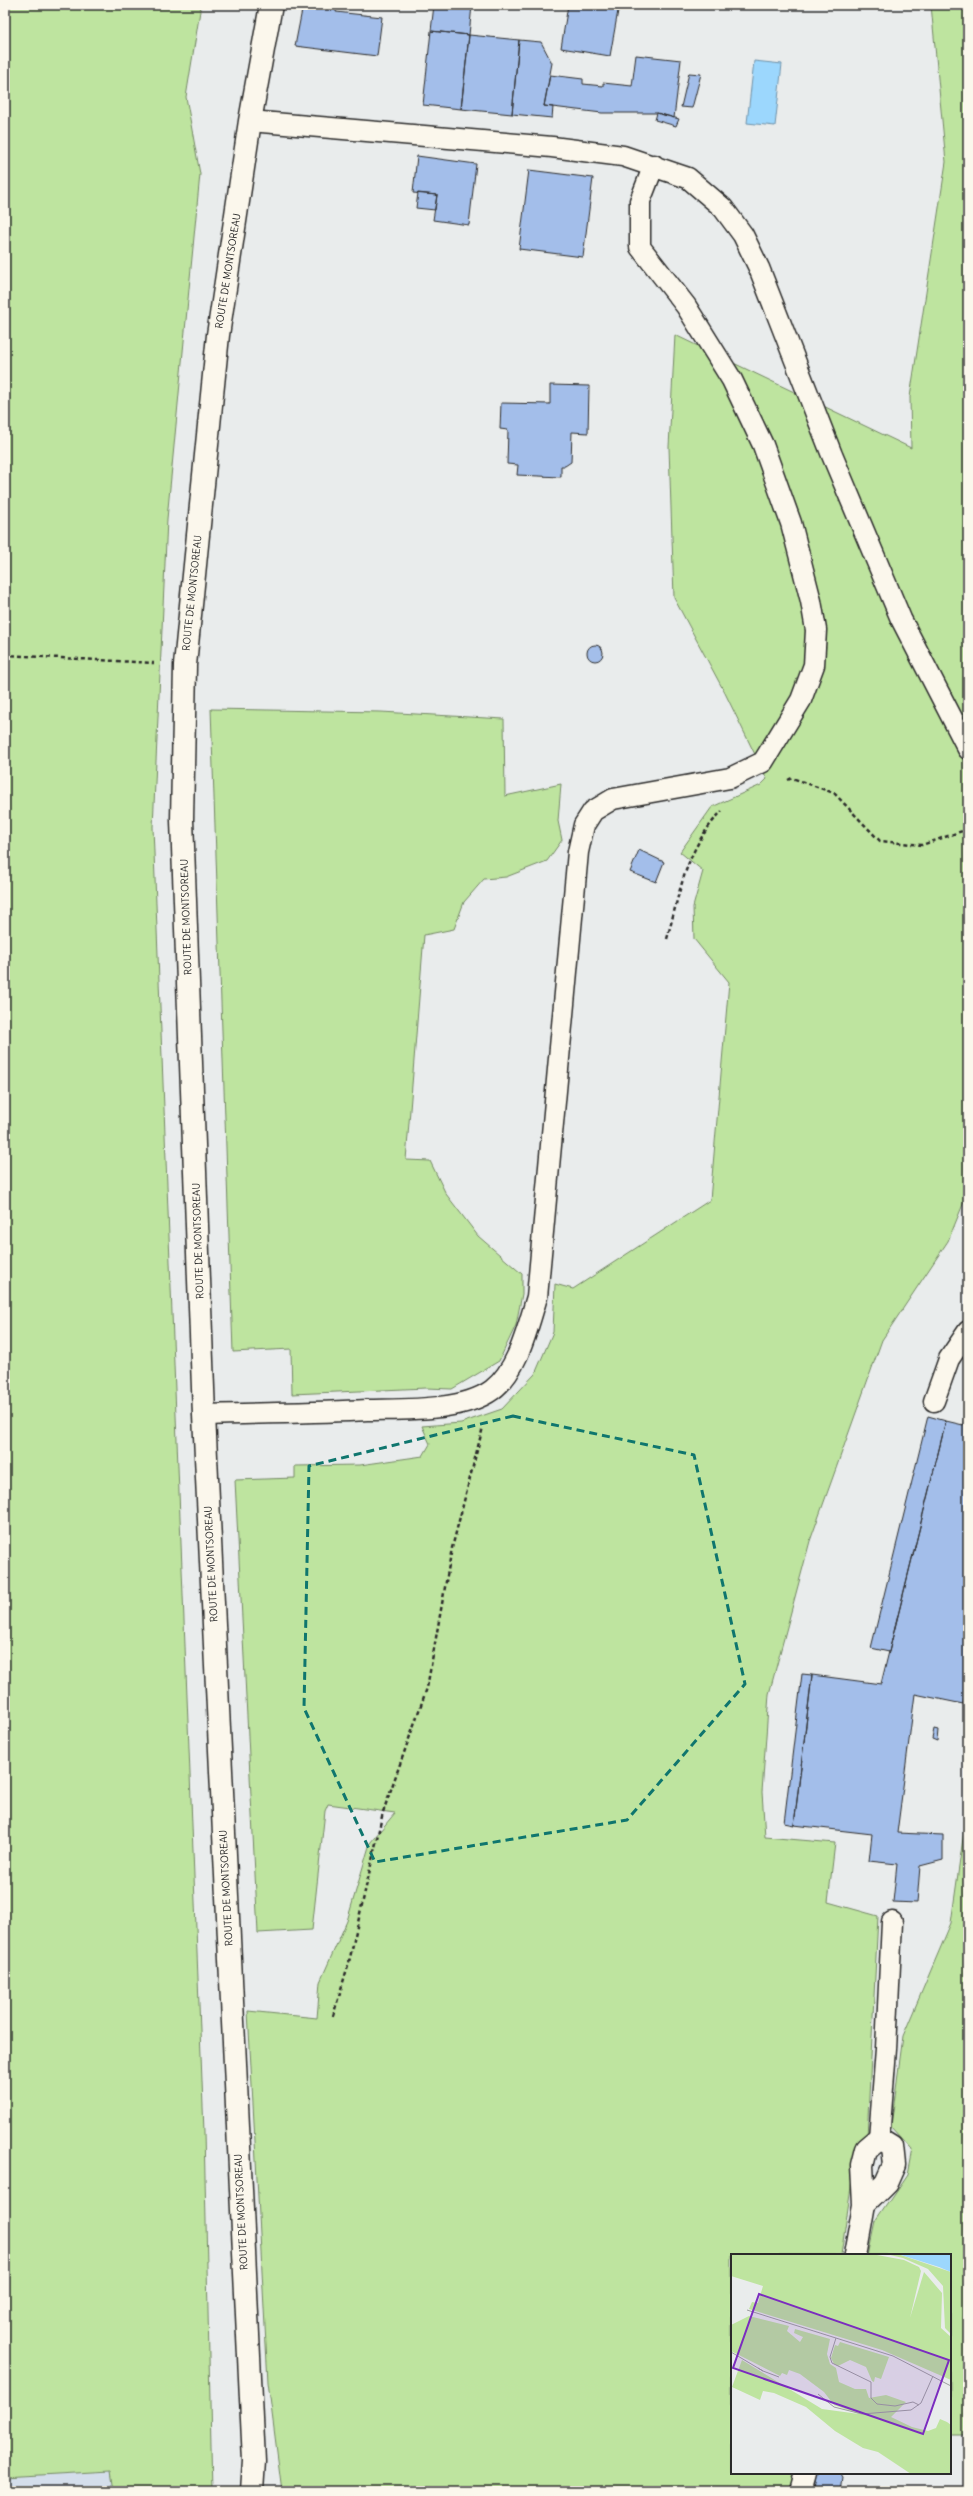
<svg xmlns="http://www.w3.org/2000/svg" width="973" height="2496" viewBox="0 0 973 2496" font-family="Delius,sans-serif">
  <rect width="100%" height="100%" fill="#e9ecec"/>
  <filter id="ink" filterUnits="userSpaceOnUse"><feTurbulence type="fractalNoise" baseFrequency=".025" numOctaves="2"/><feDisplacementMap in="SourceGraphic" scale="8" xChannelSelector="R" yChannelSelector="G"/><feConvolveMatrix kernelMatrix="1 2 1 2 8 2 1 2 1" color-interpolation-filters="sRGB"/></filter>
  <g filter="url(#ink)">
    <path fill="#d4deeb" d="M112,2471L114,2491H5V2477Z"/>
    <path fill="#bee49f" stroke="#748865" d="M5,5H201L186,97L200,174L167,519L153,827L204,2132L212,2491H114L111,2471L5,2477Z
      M931,5H968V1192L948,1241L882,1340L810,1541L769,1694L762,1792L765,1837L835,1843L828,1902L878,1916L867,2137L856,2154L841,2255H732V2473H792L789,2491H282L268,2382L248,2011L317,2018L320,1982L347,1921L370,1843L395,1813L328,1804L325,1811L312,1930L258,1933L235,1480L295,1478V1466L360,1465L423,1456L430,1444L422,1426L461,1423L502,1409L535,1374L553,1332L555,1284L573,1289L710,1200L729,982L694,939L693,907L703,871L680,852L712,807L761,785L767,779L725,693L674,598L669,447L675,335L911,448L910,397L946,162Z
      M211,709L381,712L504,719L505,796L561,784L558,821L562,840L547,861L506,877L484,879L464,902L454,929L424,935L406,1160L430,1161L446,1194L478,1236L522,1274V1294L516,1325L499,1361L452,1389L426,1388L292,1394L291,1349L233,1352Z
      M968,1803V2435H950V2255H868L875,2222L907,2175L912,2149L891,2126L903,2036L951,1923Z"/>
    <path fill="#9cd7fd" stroke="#6f92a9" d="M754,61L782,64L775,126L747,123Z"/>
    <path fill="#a3beea" stroke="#2b2b2b" d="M303,5H337L336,12L382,17L377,56L295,46Z
      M434,5H472L469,35L431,31Z
      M568,5H619L610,56L561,48Z
      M431,31L469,35L461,109L423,105Z
      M469,35L519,40L512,114L461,109Z
      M519,40L541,42L552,63L544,106L553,107L552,118L512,114Z
      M636,55L681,60L674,118L657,113H602L544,106L550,75L583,79V84L603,86V83L632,86Z
      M689,73L701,74L692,108L681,107Z
      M657,113L679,119L676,126L655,120Z
      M417,156L476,164L469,225L433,220L437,195L413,193Z
      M529,170L593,178L583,257L519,249Z
      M418,193L437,195L435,210L416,208Z
      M550,385L589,386L588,433L572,432L571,462L565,466H561V477L517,475L518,465L507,464L508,430L500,429L501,403L550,404Z
      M587 653a8 8 0 1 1 16 0a8 8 0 1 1-16 0Z
      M639,850L664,862L656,882L630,872Z
      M968,1403V1679L963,1704L915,1694L897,1833L943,1835V1860L920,1866L917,1903L893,1902L897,1864L869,1861L872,1834L794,1825L812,1675L881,1684L946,1421L963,1425Z
      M928,1416L946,1421L889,1652L871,1648Z
      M802,1674L812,1675L794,1825L784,1823Z
      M934,1729L938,1730L937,1741L932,1739Z
      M816,2473H840L843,2477L841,2491H814Z"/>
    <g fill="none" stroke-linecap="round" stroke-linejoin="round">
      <defs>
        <path id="lane" d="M250,121L552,147L623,156L688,178L723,208L743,235L759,268L832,455L901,619L968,749
          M934,1401L949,1359L968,1331
          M204,1415C258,1413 313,1413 367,1410C403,1409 462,1412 492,1390C518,1371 528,1326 537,1297L578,852L584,825L593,811L613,799L730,778L763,762L801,700L814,665L816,630L811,601L791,523L763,445L732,380L686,306L640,247V201L654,165
          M879,2138L886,2049L892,1922"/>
        <path id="street" d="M855,2255L864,2205L886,2183L894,2165L892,2146L879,2138L866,2149L862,2165L864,2205
          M800,2491L805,2473"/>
        <path id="secondary" d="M252,2491L254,2461L204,1415L182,820L185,665L218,335L250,121L271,5"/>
      </defs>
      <use href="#lane" stroke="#2b2b2b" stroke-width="23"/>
      <use href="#street" stroke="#2b2b2b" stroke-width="25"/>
      <use href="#secondary" stroke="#2b2b2b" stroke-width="25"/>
      <path stroke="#2b2b2b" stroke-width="2.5" stroke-dasharray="4 3" stroke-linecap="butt" d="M5,655L154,663
        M788,780L792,778L834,793L880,841L922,845L968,829
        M667,939C680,891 686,848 722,811
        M333,2016L349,1962L383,1812L427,1688L452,1548L483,1427"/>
      <use href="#lane" stroke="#fbf7ec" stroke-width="20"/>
      <use href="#street" stroke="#fbf7ec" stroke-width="22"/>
      <use href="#secondary" stroke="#fbf7ec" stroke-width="22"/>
    </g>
  </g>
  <path fill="none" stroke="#0f766e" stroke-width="3" stroke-dasharray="8 5" stroke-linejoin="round" d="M513,1416L694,1455L745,1684L627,1820L375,1862L304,1708L309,1466Z"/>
  <g text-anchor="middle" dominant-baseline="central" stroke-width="4" stroke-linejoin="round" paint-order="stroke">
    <g font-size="10" fill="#2b2b2b" stroke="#fbf7ec">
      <text transform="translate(228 271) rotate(-81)">ROUTE DE MONTSOREAU</text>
      <text transform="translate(192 593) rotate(-84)">ROUTE DE MONTSOREAU</text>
      <text transform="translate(186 917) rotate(-92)">ROUTE DE MONTSOREAU</text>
      <text transform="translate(198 1241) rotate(-92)">ROUTE DE MONTSOREAU</text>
      <text transform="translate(211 1564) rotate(-93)">ROUTE DE MONTSOREAU</text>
      <text transform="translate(226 1888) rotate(-93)">ROUTE DE MONTSOREAU</text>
      <text transform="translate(241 2212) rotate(-93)">ROUTE DE MONTSOREAU</text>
    </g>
  </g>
  <g transform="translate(731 2254)">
    <rect width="220" height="220" fill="#e9ecec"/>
    <path d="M0,0L146,1L173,6L188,13L190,17L179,64L193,18L211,39L210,74L220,83V126L151,96L18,55L21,48L27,49L32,32L0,22ZM155,0H167L220,18V80L214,74L212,32L197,15L172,4ZM18,62L58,72L56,77L69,88L72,83L63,79L64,75L99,85L96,100L99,110L105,114L108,128L124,135H135L138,144L155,141L175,148L160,163L181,173L197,177L205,174L209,165L216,168L220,171V220H180L147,198L132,194L104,177L75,153L43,139L32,137L29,146L1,133L11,106L91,155L128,160L103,151L93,138L69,120L58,116L56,121L51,119L49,122L0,97V71ZM109,88L158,103L150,125L144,123L143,128L141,127L135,113L119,106L107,112L103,110L100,104L104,91L107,92Z" fill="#bee49f"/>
    <path d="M167,0H220V18L208,13Z" fill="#9cd7fd"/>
    <path fill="none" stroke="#9d9f9f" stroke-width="1" d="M16,56L162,102L220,132M105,84L99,103L101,109L140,128V144L146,150L164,152L182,148L188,151M0,98L32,117L27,114M32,117L48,123M87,140L103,153L131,160L180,156L190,149L202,122"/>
    <path fill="#7b2cbf" fill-opacity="0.15" stroke="#7b2cbf" stroke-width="2" d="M28,40L218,106L192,180L2,114Z"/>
    <rect width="220" height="220" fill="none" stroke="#2b2b2b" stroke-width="2"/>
  </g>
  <rect width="973" height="2496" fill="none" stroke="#fbf7ec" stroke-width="20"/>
  <rect x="10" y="10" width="953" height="2476" fill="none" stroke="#2b2b2b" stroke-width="1.5" filter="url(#ink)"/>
</svg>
